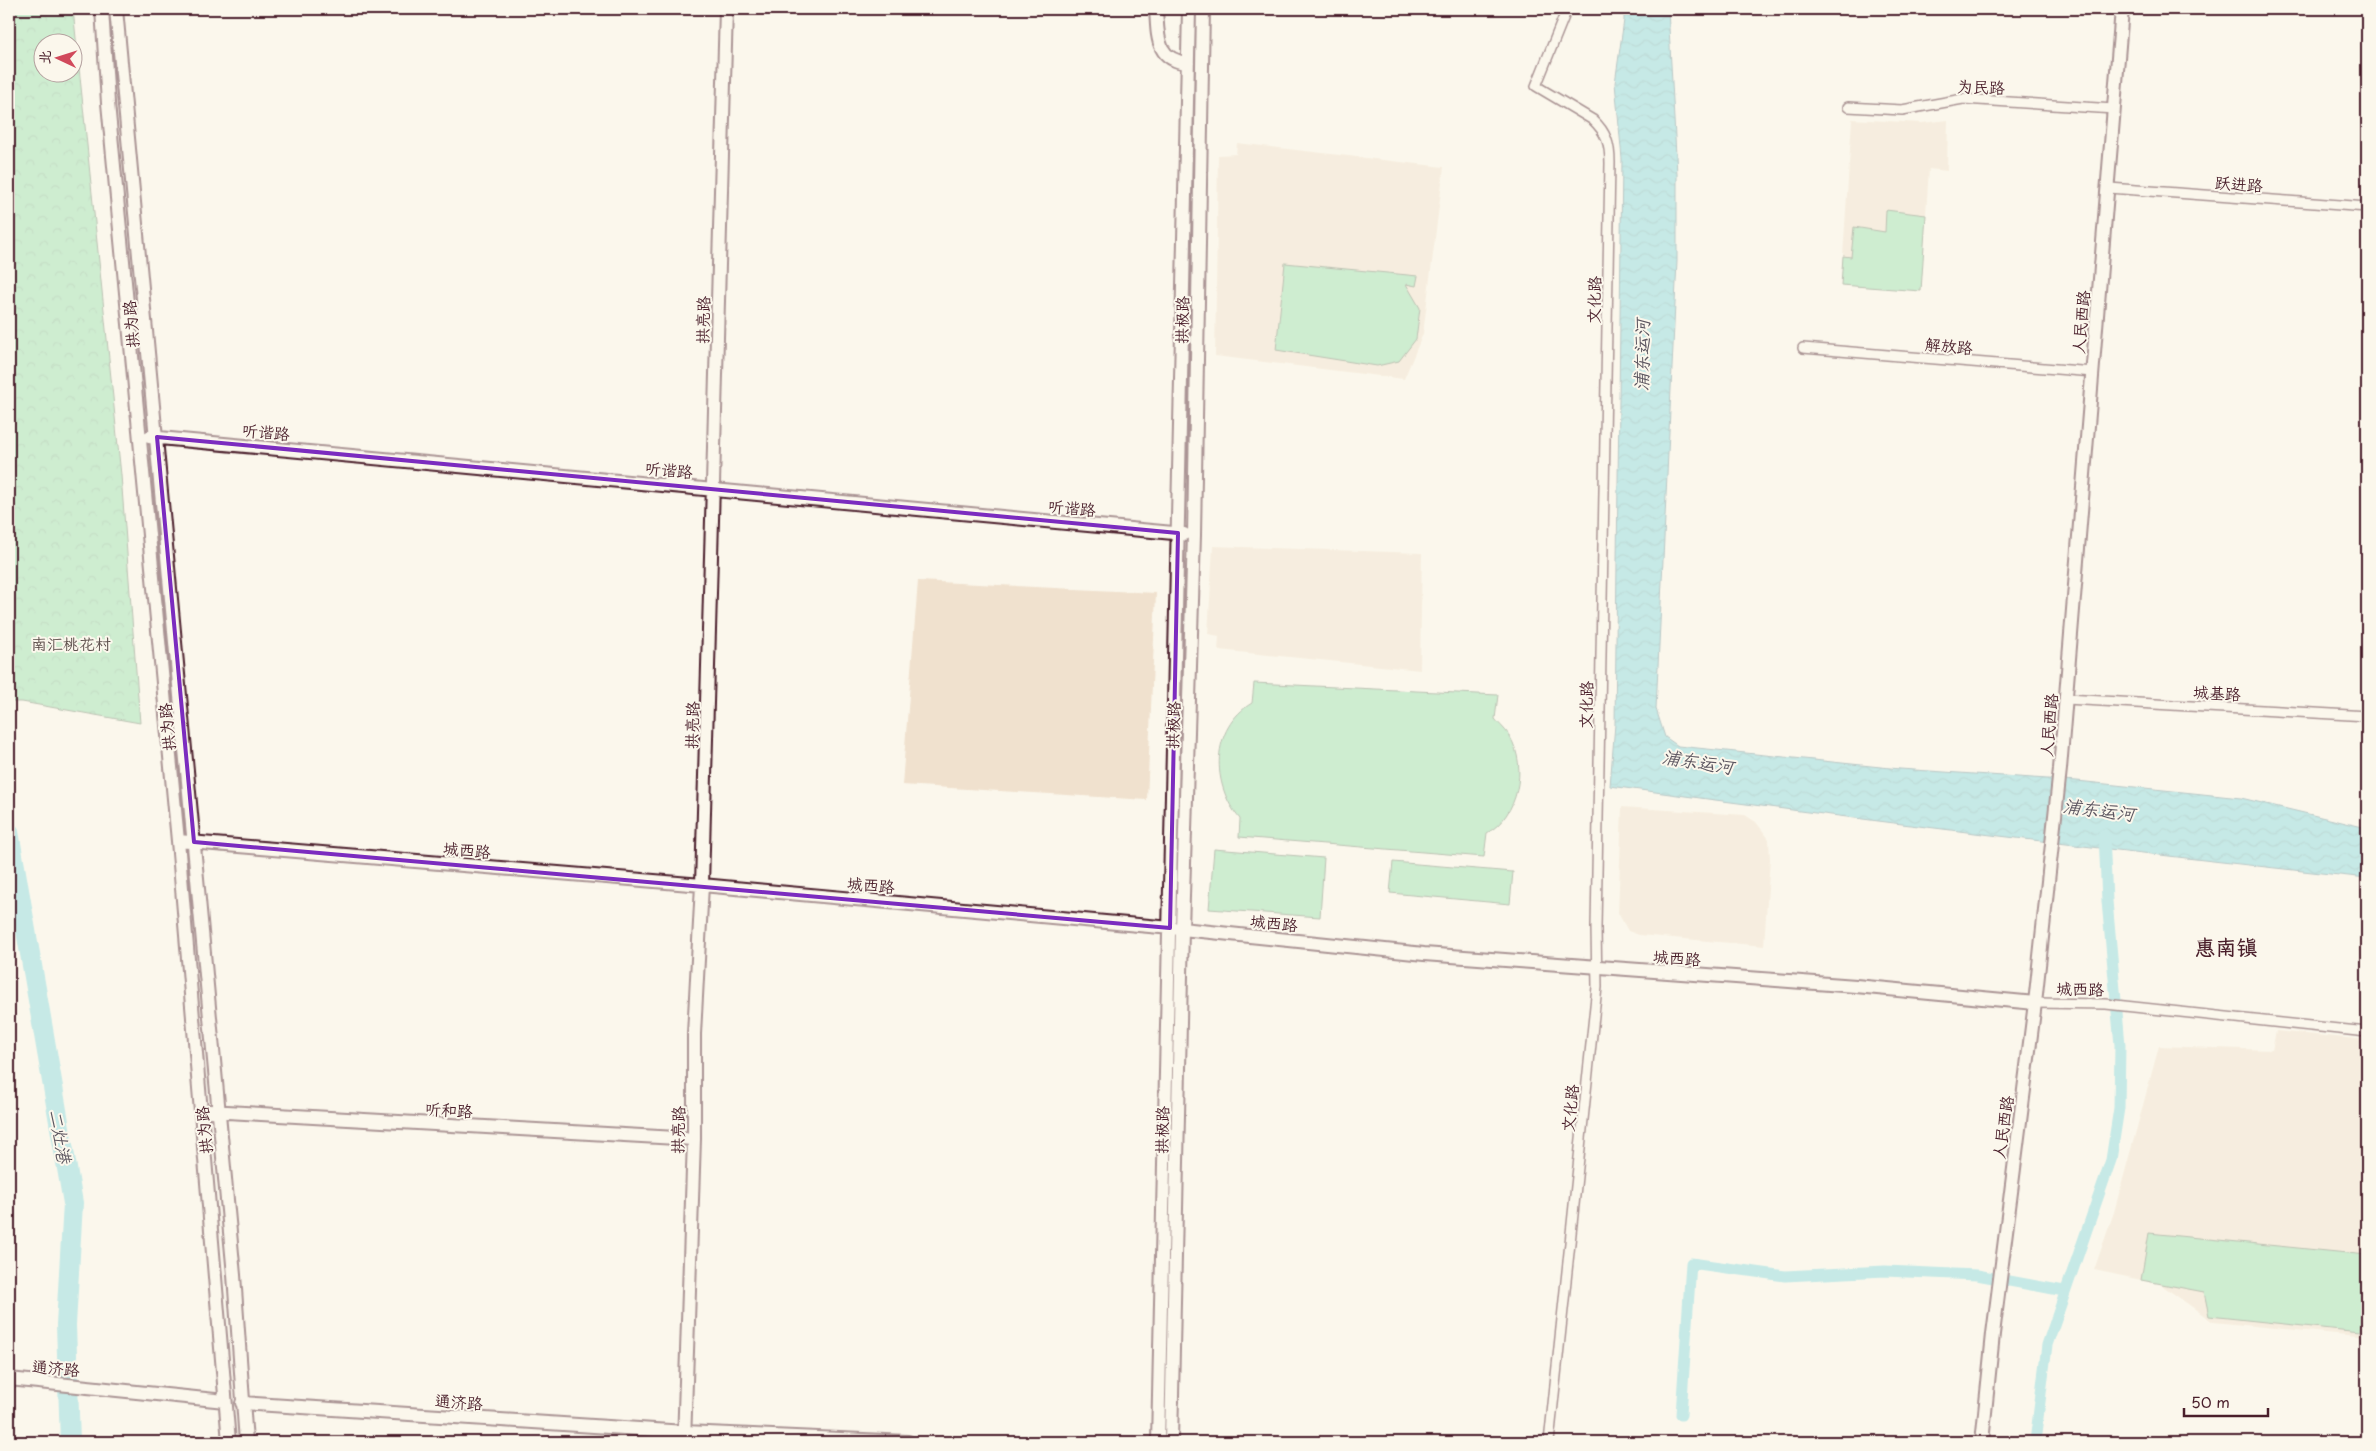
<svg xmlns="http://www.w3.org/2000/svg" width="2376" height="1451" viewBox="0 0 2376 1451" font-family="'Playpen Sans','LXGW WenKai TC',sans-serif">
  <defs>
    <pattern id="forest-crowns" width="20" height="18" patternUnits="userSpaceOnUse" patternTransform="scale(1.25)"><rect width="20" height="18" fill="#97dfae"/><path d="M2 6a3 3 0 1 1 6 0M12 15a3 3 0 1 1 6 0" fill="none" stroke="#84bf96"/></pattern>
    <pattern id="water-waves" width="16" height="10" patternUnits="userSpaceOnUse" patternTransform="scale(1.25)"><rect width="16" height="10" fill="#85d7dd"/><path d="M0 5q4-4 8 0t8 0" fill="none" stroke="#74b8be"/></pattern>
  </defs>
  <rect width="100%" height="100%" fill="#fbf7ec"/>
  <filter id="ink" filterUnits="userSpaceOnUse"><feTurbulence type="fractalNoise" baseFrequency=".02" numOctaves="2"/><feDisplacementMap in="SourceGraphic" scale="10" xChannelSelector="R" yChannelSelector="G"/><feConvolveMatrix kernelMatrix="1 2 1 2 8 2 1 2 1" color-interpolation-filters="sRGB"/></filter>
  <g filter="url(#ink)">
    <path fill="#f0e1ce" d="M1852,119L1922,123L1948,120L1947,171L1929,169L1921,291L1841,285Z
      M1237,143L1444,167L1423,334L1404,379L1215,356L1218,155L1236,154Z
      M1213,546L1422,553L1420,670L1218,650L1219,636L1208,634Z
      M918,581L1156,593L1147,800L902,785Z
      M1622,807L1745,815L1756,822L1769,839L1770,859L1764,946L1639,935L1628,931L1618,913Z
      M2276,1031L2367,1040V1337L2213,1322L2160,1284L2094,1270L2114,1212L2159,1046L2272,1050Z"/>
    <path fill="#97dfae" stroke="#707f6c" d="M1886,210L1926,215L1921,291L1841,285L1843,256L1851,257L1854,227L1885,232Z
      M1285,263L1418,276L1416,286L1406,284L1420,308L1416,339L1399,361L1377,366L1276,350Z
      M1254,683L1498,695L1495,719C1500,725 1507,731 1510,737C1528,768 1518,816 1487,833L1484,857L1239,837L1240,819C1211,785 1210,728 1252,703Z
      M1214,849L1324,858L1320,917L1209,909Z
      M1393,862L1513,872L1510,904L1390,893Z
      M2149,1233L2367,1255L2360,1332L2209,1316L2204,1292L2141,1280Z"/>
    <path fill="url(#forest-crowns)" stroke="#707f6c" fill-rule="evenodd" d="M9,9H73L121,475L140,723L22,702H9ZM42,42H72V72H42Z"/>
    <path fill="url(#water-waves)" stroke="#6d8d96" d="M1624,9H1668L1677,174V261L1656,709L1665,737L1678,746L1900,769L2077,781L2241,798L2367,828V878C2114,851 1862,820 1610,786L1615,724L1622,159L1615,83L1624,20Z"/>
    <g fill="none" stroke-linecap="round" stroke-linejoin="round">
      <path stroke="#85d7dd" stroke-width="11" d="M1681,1415L1691,1263L1785,1276L1885,1271L1977,1275L2064,1291
        M2035,1442L2047,1345L2111,1160L2119,1108L2120,1045L2107,901L2104,834"/>
      <path stroke="#85d7dd" stroke-width="20" d="M9,832L73,1203L66,1325L70,1442"/>
      <defs>
        <path id="street" d="M1848,107L1902,110L1963,99L2114,109
          M2109,188L2367,207
          M1803,348L2093,372
          M2066,699L2367,716
          M2035,1003L2106,1004L2367,1032
          M1549,1442L1597,987L1596,928L1610,163C1610,144 1606,132 1593,120L1536,86L1567,9"/>
        <path id="secondary" d="M102,9L108,103L178,841L229,1442
          M116,9L234,1275L246,1442
          M1156,9C1158,35 1155,60 1188,63
          M149,437L1184,534
          M178,841L702,885L1182,929L1424,954L1856,986L2035,1003
          M210,1111L694,1139
          M9,1379L225,1401
          M242,1403L685,1432L908,1442
          M684,1442L694,1139V1034L702,885L726,9
          M1158,1442L1189,9
          M1171,1442L1182,929L1194,535L1203,9
          M1982,1442L1993,1334L2035,1003L2060,769L2122,9"/>
      </defs>
      <use href="#street" stroke="#4a1f2b" stroke-width="12"/>
      <use href="#secondary" stroke="#4a1f2b" stroke-width="16"/>
      <use href="#street" stroke="#fbf7ec" stroke-width="9"/>
      <use href="#secondary" stroke="#fbf7ec" stroke-width="12"/>
    </g>
  </g>
  <path d="M0 0H2376V1451H0ZM157,437L1178,533L1170,928L194,842Z" fill="#fbf7ec" fill-opacity=".55" fill-rule="evenodd"/>
  <path fill="none" stroke="#7b2cbf" stroke-width="4" stroke-linejoin="round" d="M157,437L1178,533L1170,928L194,842Z"/>
  <g text-anchor="middle" dominant-baseline="central" stroke-width="4" stroke-linejoin="round" paint-order="stroke">
    <g font-size="16" fill="#4a1f2b" stroke="#fbf7ec">
      <text transform="translate(1981 86) rotate(2)">为民路</text>
      <text transform="translate(2239 183) rotate(4)">跃进路</text>
      <text transform="translate(1593 300) rotate(-89)">文化路</text>
      <text transform="translate(702 320) rotate(-89)">拱亮路</text>
      <text transform="translate(1181 320) rotate(-89)">拱极路</text>
      <text transform="translate(2080 322) rotate(-85)">人民西路</text>
      <text transform="translate(130 324) rotate(-95)">拱为路</text>
      <text transform="translate(1949 345) rotate(5)">解放路</text>
      <text transform="translate(266 431) rotate(5)">听谐路</text>
      <text transform="translate(669 469) rotate(5)">听谐路</text>
      <text transform="translate(1072 507) rotate(5)">听谐路</text>
      <text transform="translate(2217 692) rotate(3)">城基路</text>
      <text transform="translate(1585 705) rotate(-89)">文化路</text>
      <text transform="translate(691 725) rotate(-88)">拱亮路</text>
      <text transform="translate(1172 725) rotate(-88)">拱极路</text>
      <text transform="translate(2048 725) rotate(-85)">人民西路</text>
      <text transform="translate(166 727) rotate(-96)">拱为路</text>
      <text transform="translate(467 849) rotate(5)">城西路</text>
      <text transform="translate(871 884) rotate(5)">城西路</text>
      <text transform="translate(1274 922) rotate(6)">城西路</text>
      <text transform="translate(1677 957) rotate(4)">城西路</text>
      <text transform="translate(2080 988) rotate(1)">城西路</text>
      <text transform="translate(1569 1108) rotate(-84)">文化路</text>
      <text transform="translate(449 1109) rotate(3)">听和路</text>
      <text transform="translate(2002 1127) rotate(-82)">人民西路</text>
      <text transform="translate(203 1130) rotate(-96)">拱为路</text>
      <text transform="translate(677 1130) rotate(-89)">拱亮路</text>
      <text transform="translate(1161 1130) rotate(-89)">拱极路</text>
      <text transform="translate(56 1367) rotate(5)">通济路</text>
      <text transform="translate(459 1401) rotate(4)">通济路</text>
    </g>
    <g font-size="16" fill="#5d4f4c" stroke="#fbf7ec">
      <text x="71" y="643">南汇桃花村</text>
    </g>
    <g font-size="18" font-style="italic" fill="#5c5660" stroke="#fbf7ec">
      <text transform="translate(1641 355) rotate(-89)">浦东运河</text>
      <text transform="translate(1698 761) rotate(9)">浦东运河</text>
      <text transform="translate(2099 809) rotate(7)">浦东运河</text>
      <text transform="translate(61 1136) rotate(80)">二灶港</text>
    </g>
    <g font-size="21" font-weight="bold" fill="#4a1f2b" stroke="#fbf7ec">
      <text x="2226" y="946">惠南镇</text>
    </g>
  </g>
  <rect width="2376" height="1451" fill="none" stroke="#fbf7ec" stroke-width="30"/>
  <rect x="15" y="15" width="2346" height="1421" fill="none" stroke="#4a1f2b" stroke-width="2" filter="url(#ink)"/>
  <g transform="translate(58 58) rotate(274)"><circle r="24" fill="#fbf7ec" stroke="#b4a19f"/>
  <path d="M0-4L9 19L0 12L-9 19Z" fill="#d1495b"/>
  <text y="-8" font-size="14" font-weight="bold" text-anchor="middle" fill="#4a1f2b">北</text>
  </g>
  <path d="M2184 1408v8h84v-8" fill="none" stroke="#4a1f2b" stroke-width="2.5"/>
  <text x="2191" y="1408" font-size="15" fill="#4a1f2b" stroke="#fbf7ec" stroke-width="4" paint-order="stroke">50 m</text>
</svg>
